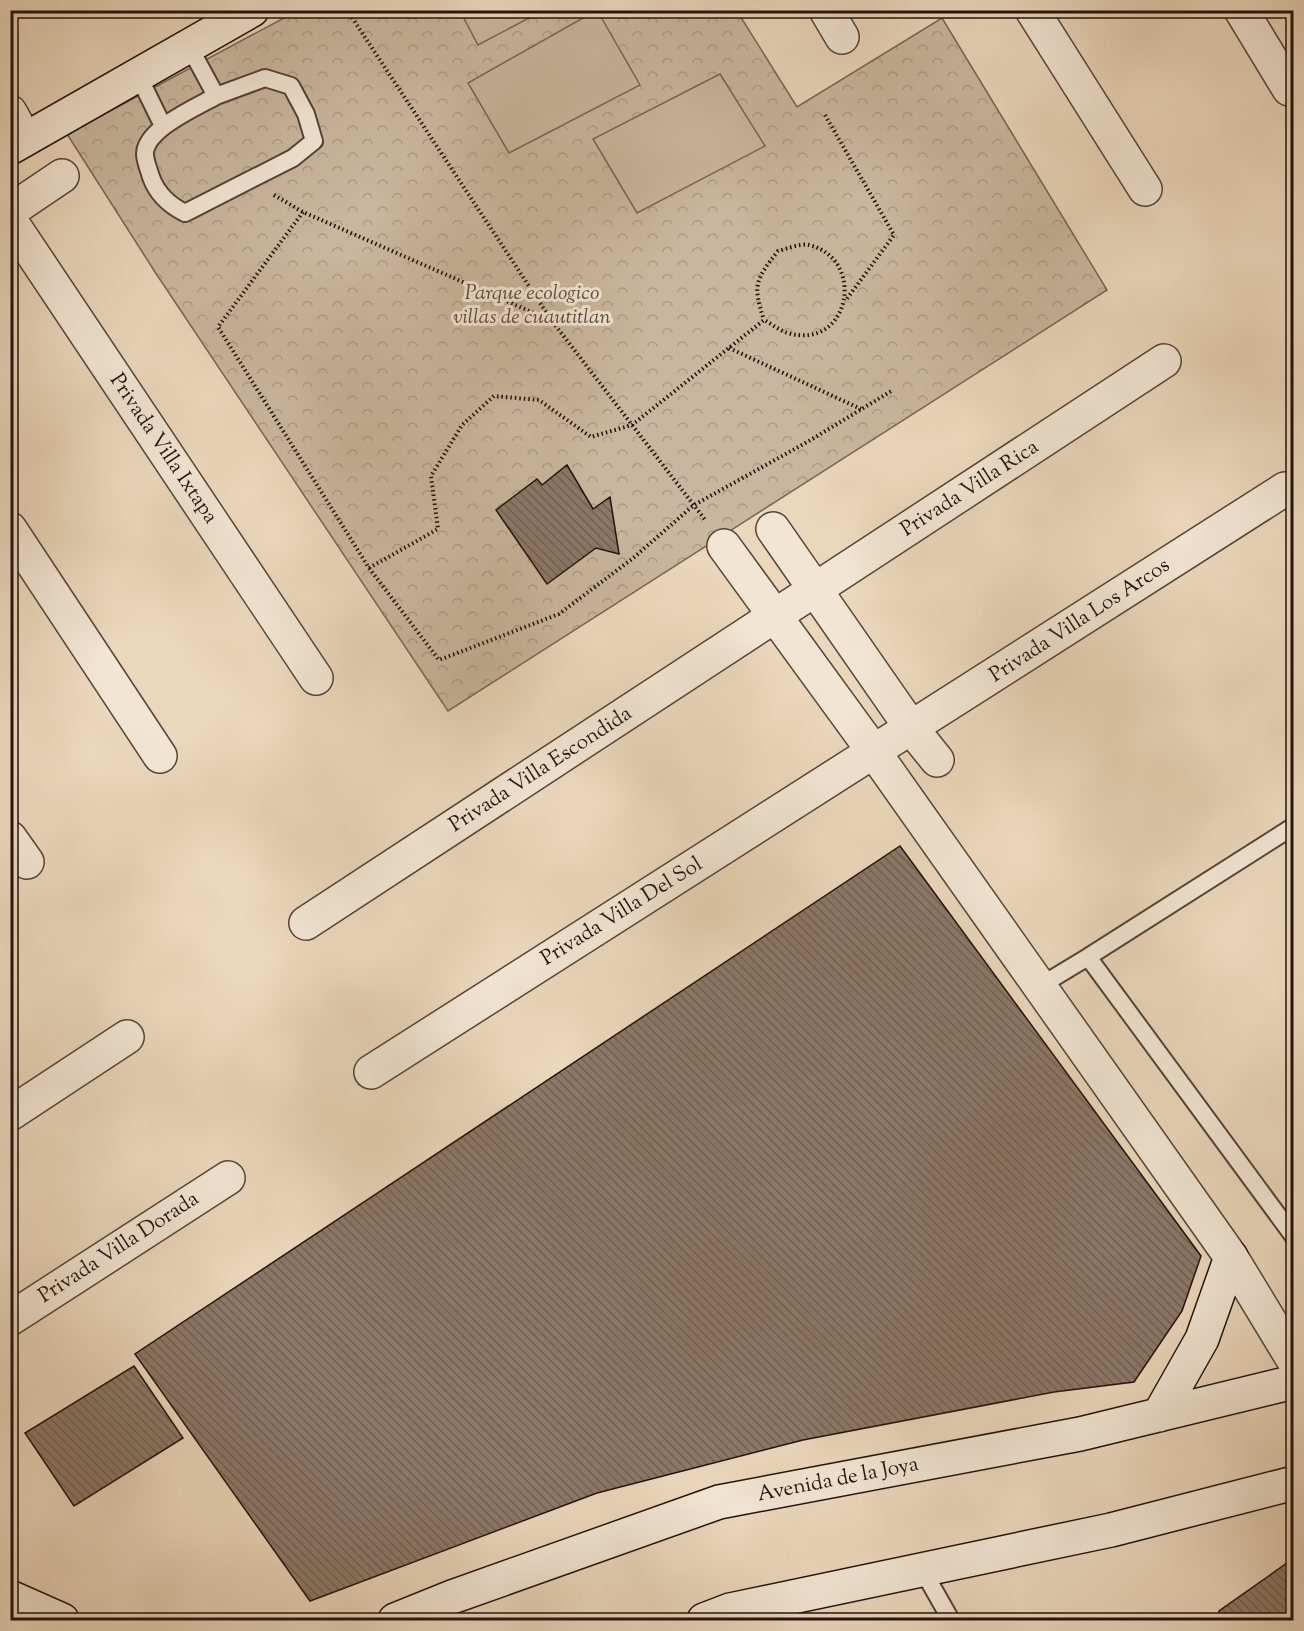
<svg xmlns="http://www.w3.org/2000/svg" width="1304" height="1631" viewBox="0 0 1304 1631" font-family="'Sorts Mill Goudy',serif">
  <defs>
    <pattern id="park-crowns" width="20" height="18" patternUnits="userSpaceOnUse" patternTransform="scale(1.5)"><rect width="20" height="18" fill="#c9b69e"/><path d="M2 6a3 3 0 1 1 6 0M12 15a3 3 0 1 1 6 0" fill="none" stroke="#ac9b87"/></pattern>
    <pattern id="building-back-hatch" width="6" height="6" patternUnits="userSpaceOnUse" patternTransform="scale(1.5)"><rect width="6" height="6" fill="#8b7868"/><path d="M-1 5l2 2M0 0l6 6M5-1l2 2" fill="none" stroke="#716154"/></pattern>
  </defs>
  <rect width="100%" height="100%" fill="#ebd7bc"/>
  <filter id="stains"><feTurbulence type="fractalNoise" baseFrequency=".00333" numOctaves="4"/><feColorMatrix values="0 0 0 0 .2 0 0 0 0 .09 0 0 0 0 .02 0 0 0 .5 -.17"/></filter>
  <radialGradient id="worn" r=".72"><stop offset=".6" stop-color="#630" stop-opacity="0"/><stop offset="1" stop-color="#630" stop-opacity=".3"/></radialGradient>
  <path fill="url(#park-crowns)" stroke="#766455" stroke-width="1.5" d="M297,11H737L797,107L942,18L1107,290L448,711L155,272L67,134Z"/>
  <path fill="#c9b69e" stroke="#766455" stroke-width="1.5" d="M597,10L640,85L509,153L468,83Z
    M460,11H542L478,45Z
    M720,74L765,146L637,213L593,139Z"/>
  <path fill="url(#building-back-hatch)" stroke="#22120c" stroke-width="1.5" d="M567,465L593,509L610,497L619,554L596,548L547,584L496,510L537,479L542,485Z
    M900,846L1201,1256L1182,1311L1134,1382L1054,1392L803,1440L597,1493L310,1601L135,1354Z
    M134,1366L183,1438L74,1506L25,1433Z
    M1294,1558V1620H1218L1219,1611Z"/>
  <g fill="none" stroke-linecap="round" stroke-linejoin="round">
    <defs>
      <path id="lane" d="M189,46L216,96L265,78L291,86L306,114L314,141L293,158L185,213C169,205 157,194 151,177C149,170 145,161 145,154C145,129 197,107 216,96
        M138,75L163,126
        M1294,826L1088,957L1294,1237
        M1040,986L1088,957
        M922,1569L951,1620"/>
      <path id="street" d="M826,10L842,37
        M1032,10L1145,189
        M1241,10L1289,89
        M10,112L25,139
        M10,211L62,176
        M10,220L316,678
        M10,529L160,756
        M773,529L912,729L937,760
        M724,546L874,752L1231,1257L1294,1361
        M10,838L27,862
        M306,923L1164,361
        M371,1072L1285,489
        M10,1114L127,1037
        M10,1319L228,1178"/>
      <path id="secondary" d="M10,148L252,10
        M1159,1415L1202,1339L1231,1257
        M10,1597L62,1620
        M395,1620L452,1597L719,1502L1080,1434L1294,1382
        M704,1620L730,1610L1111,1530L1294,1483"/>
    </defs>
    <use href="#lane" stroke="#544338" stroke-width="20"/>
    <use href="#street" stroke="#544338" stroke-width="36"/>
    <use href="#secondary" stroke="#22120c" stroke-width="36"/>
    <path stroke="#22120c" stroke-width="4" stroke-dasharray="1.5 3" stroke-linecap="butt" d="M347,10L552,321L706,521
      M825,115L894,235L846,300
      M274,195L303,212L552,321
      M303,212L218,327L369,568L439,660L559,614L632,559L694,505L809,441L893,390
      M729,348L861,409
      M369,568L438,529L431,476L462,425L494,396L539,400L591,437L632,425L764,320C772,324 780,331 788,333C850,351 867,259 809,245C801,243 786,249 778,251C756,279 752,285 764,320"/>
    <use href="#lane" stroke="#f2e5d3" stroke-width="16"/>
    <use href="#street" stroke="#f2e5d3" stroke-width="33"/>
    <use href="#secondary" stroke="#f2e5d3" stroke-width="33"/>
  </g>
  <g text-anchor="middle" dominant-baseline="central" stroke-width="6" stroke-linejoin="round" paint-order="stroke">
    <g font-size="21" font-style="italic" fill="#5c4b3f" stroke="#f2e5d3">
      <text x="532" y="294">Parque ecologico<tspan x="532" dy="24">villas de cuautitlan</tspan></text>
    </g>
    <g font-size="21" fill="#22120c" stroke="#f2e5d3">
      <text transform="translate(163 449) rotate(56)">Privada Villa Ixtapa</text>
      <text transform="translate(970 489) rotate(-33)">Privada Villa Rica</text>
      <text transform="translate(1080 621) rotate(-33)">Privada Villa Los Arcos</text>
      <text transform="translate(541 770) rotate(-33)">Privada Villa Escondida</text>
      <text transform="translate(622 912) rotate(-32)">Privada Villa Del Sol</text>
      <text transform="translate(119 1248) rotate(-33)">Privada Villa Dorada</text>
      <text transform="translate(838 1480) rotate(-11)">Avenida de la Joya</text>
    </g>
  </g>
  <rect width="1304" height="1631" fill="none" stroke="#ebd7bc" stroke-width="36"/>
  <rect x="12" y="12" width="1280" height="1607" fill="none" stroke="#22120c" stroke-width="3"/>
  <rect x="18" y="18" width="1268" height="1595" fill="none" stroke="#22120c" stroke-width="1.5"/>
  <rect width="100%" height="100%" filter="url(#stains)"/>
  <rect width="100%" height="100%" fill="url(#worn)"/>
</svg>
